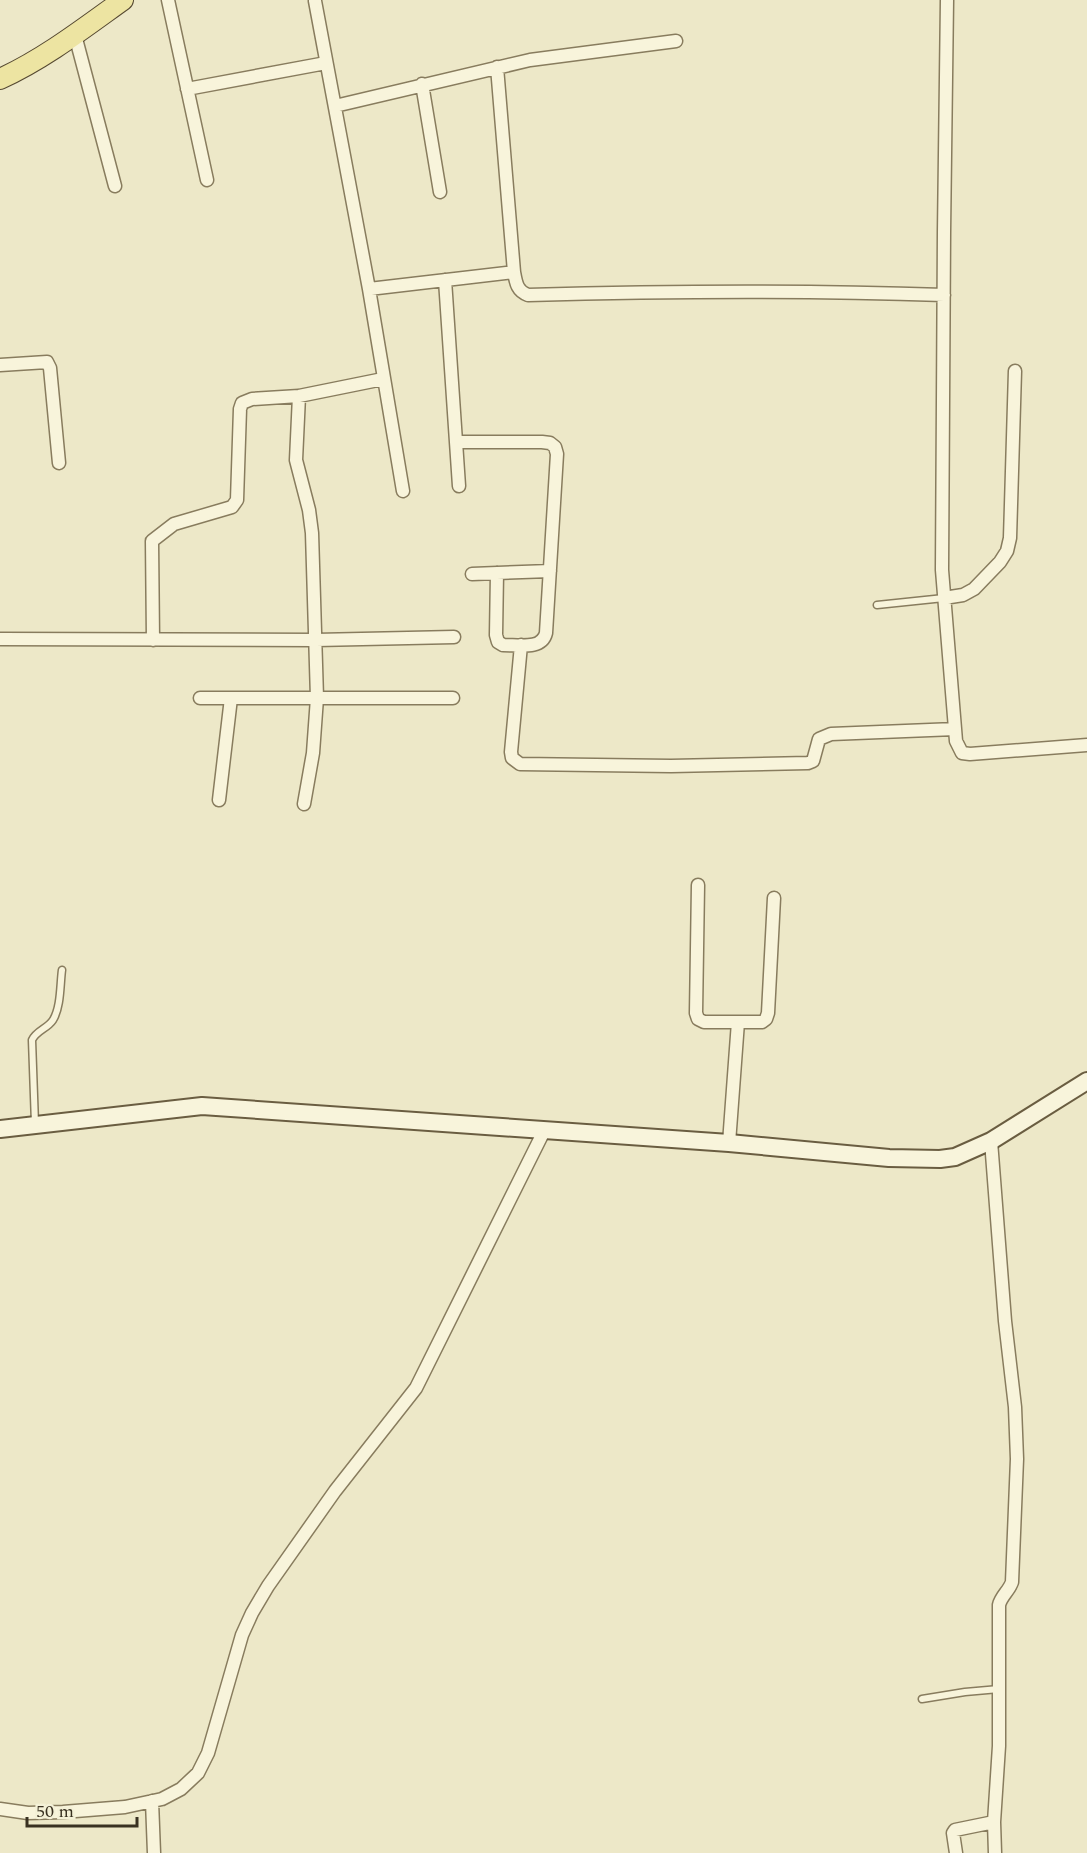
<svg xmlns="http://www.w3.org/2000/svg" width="1087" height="1853" viewBox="0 0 1087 1853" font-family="Spectral,serif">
  <rect width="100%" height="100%" fill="#ede8c8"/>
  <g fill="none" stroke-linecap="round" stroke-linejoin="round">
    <defs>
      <path id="lane" d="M877,605L944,598
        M35,1124L32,1040C37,1030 47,1029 53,1020C61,1007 60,985 62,970
        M922,1699L965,1692L999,1689"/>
      <path id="street" d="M168,0L207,180
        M947,0L944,232L942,570L956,741L962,753L970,754L1087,745
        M315,1L369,289L403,491
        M75,35L115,186
        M497,67L514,272C516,283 517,291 528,295C667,291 805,290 944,295
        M422,84L440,192
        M187,89L326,63
        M335,106L530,60L676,41
        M445,280L459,486
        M369,289L514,272
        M0,365L47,362L50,368L59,463
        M299,396L296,460L309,510L312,533L317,698L313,753L304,804
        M456,442H542L550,443L555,447L557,454L546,633C542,650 519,645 503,645L498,642L496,635L497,573
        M472,574L550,571
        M944,598L963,595L974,589L1000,562L1007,551L1010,538L1015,371
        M0,639L316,640L454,637
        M153,640L152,541L174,524L232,507L237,500L240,409L242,403L252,399L299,396L383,379
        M521,645L511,752L512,758L520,764L671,766L808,763L813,761L819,739L831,734L955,729
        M200,698H453
        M219,800L231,698
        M698,885L696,1013L698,1019L704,1022H762L766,1019L768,1013L774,898
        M991,1141L1005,1321L1015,1407L1017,1459L1012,1582C1009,1591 1001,1596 999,1605V1746L994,1822L995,1853
        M729,1143L738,1022
        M152,1801L154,1853
        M0,1809L28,1813L63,1812L125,1807L162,1799L181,1789L198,1773L208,1753L242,1635L252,1613L268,1586L335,1491L416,1388L544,1131
        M956,1853L953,1833L955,1830L994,1822"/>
      <path id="secondary" d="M0,1129L202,1106L729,1143L889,1158L940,1159L955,1157L991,1141L1087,1081"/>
      <path id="primary" d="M0,79C44,59 84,28 123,0"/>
    </defs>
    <use href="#lane" stroke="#887c5e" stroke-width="9"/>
    <use href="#street" stroke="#887c5e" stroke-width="15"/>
    <use href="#secondary" stroke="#6a5d41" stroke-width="20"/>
    <use href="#primary" stroke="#564931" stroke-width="22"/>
    <use href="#lane" stroke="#f8f4db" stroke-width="6"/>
    <use href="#street" stroke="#f8f4db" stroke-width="12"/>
    <use href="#secondary" stroke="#f8f4db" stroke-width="16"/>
    <use href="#primary" stroke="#ede4a2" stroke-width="20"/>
  </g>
  <path d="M27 1817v9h110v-9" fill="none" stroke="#393121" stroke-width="3"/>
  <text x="36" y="1817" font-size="18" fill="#393121" stroke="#f4f1d7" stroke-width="4.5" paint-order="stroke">50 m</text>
</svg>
